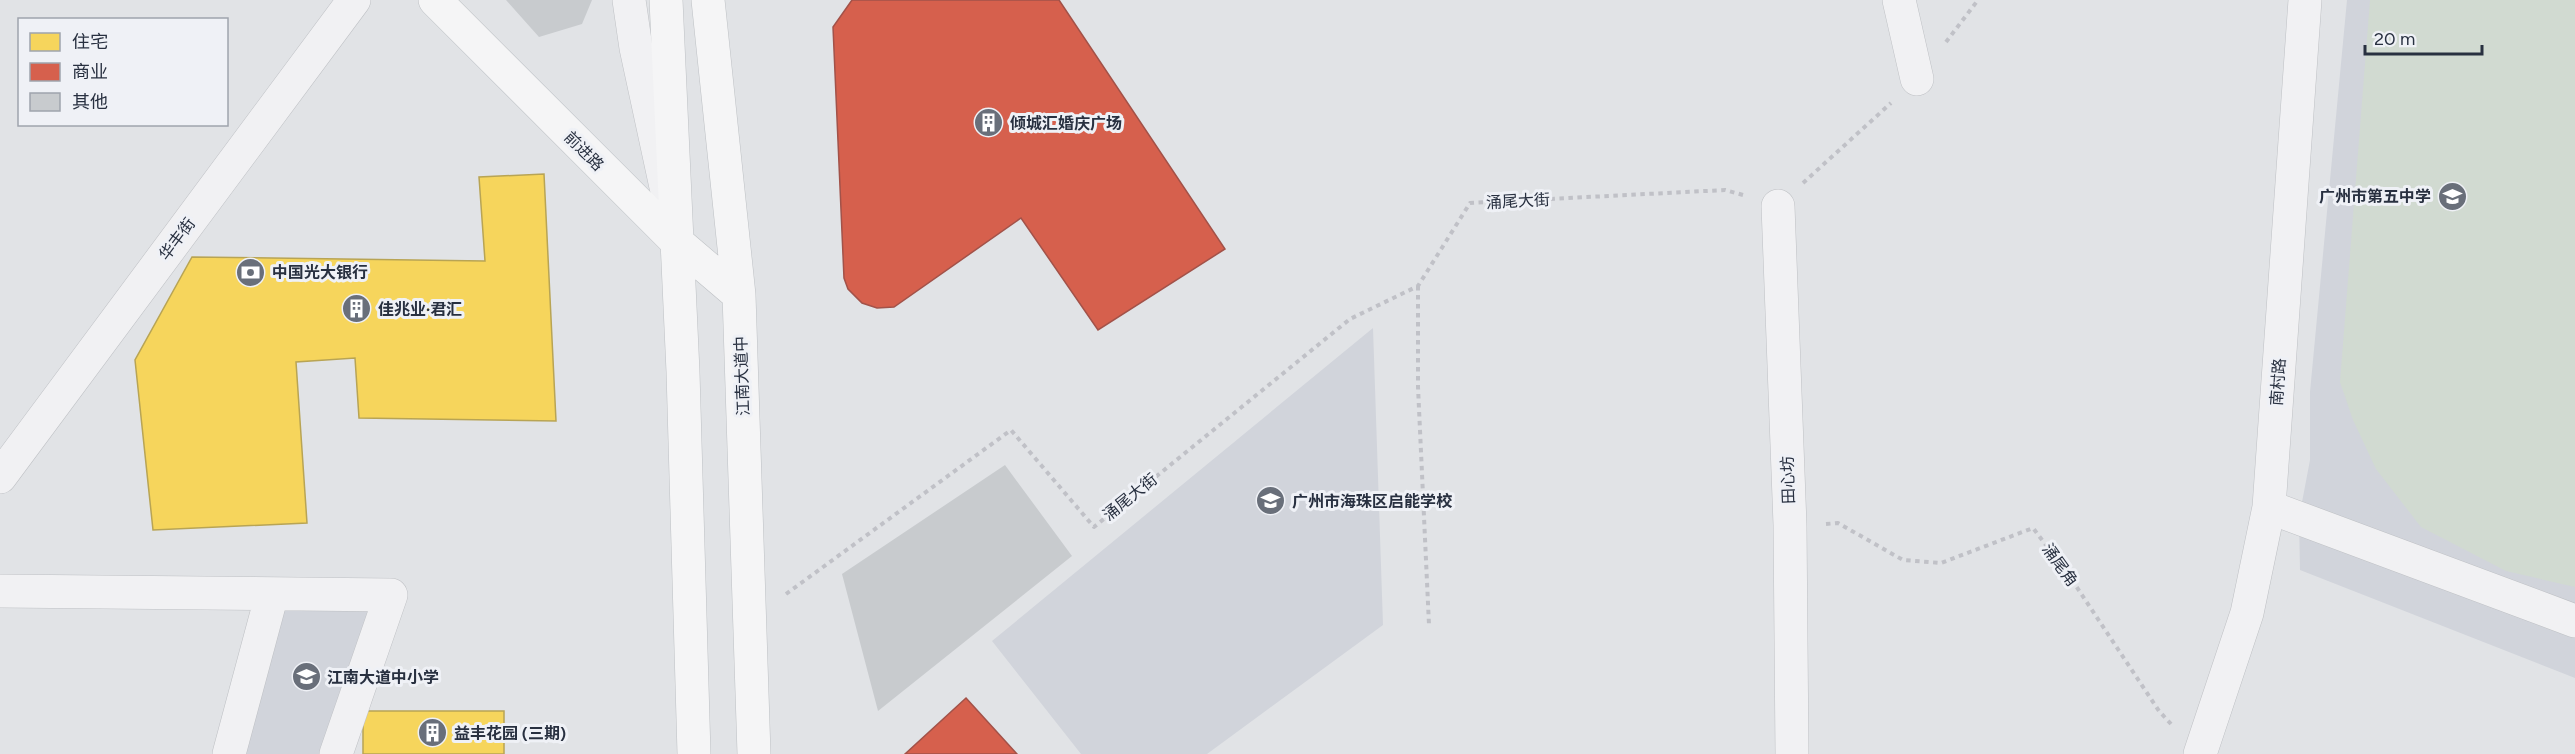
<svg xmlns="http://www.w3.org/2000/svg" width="2575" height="754" viewBox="0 0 2575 754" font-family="Figtree,'Noto Sans SC',sans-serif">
  <rect width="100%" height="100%" fill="#e1e3e6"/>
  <path fill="#d1d4db" d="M2347,0H2575V678L2300,570L2299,518L2310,460V392Z
    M1373,328L1383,625L1207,754H1081L992,641Z
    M276,600H384L331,754H234Z"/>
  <path fill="#d1dad1" d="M2370,0H2575V587L2506,571L2421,527L2376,469L2353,420L2340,382Z"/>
  <path fill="#f6d55c" stroke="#b8a454" stroke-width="1.5" d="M544,174L556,421L359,418L355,358L296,362L307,523L153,530L135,360L192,257L485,261L479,177Z
    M363,711H504V754H363Z"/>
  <path fill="#d6604d" stroke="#a25249" stroke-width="1.5" d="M852,0H1059L1225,249L1098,330L1021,218L894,307L877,308L862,303L848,289L844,278L833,27Z
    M966,698L1017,754H905Z"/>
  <path fill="#c8cbce" d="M506,0H592L582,24L539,37Z
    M1005,465L1072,556L878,711L842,574Z"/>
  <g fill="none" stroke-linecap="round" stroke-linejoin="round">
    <defs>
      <path id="minor" d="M629,0L636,48L666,187
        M1899,0L1917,79
        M1778,206L1790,525L1792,754
        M0,477L354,0
        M2269,507L2575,621
        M0,591L391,595L336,754
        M229,754L272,594
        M2200,754L2247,613L2269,507L2305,0"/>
      <path id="major" d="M435,0L678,243L739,295
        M666,0L683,372L694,754
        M708,0L739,295L754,754"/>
    </defs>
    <use href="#minor" stroke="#bec0c4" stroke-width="34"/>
    <use href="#major" stroke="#bdc0c4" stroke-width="34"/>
    <path stroke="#c0c1c7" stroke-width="4" stroke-dasharray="4.5 4.5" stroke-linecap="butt" d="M1946,42L1978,0
      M1803,183L1891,103
      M1418,286V387L1429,625
      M1826,524L1838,523L1903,560L1941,563L2033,528L2070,577L2159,711L2171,724
      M786,594L1011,430L1094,527L1350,319L1418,286L1470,203L1725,190L1743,195"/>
    <use href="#minor" stroke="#f1f1f3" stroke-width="33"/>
    <use href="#major" stroke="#f5f5f6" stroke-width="33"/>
  </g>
  <defs>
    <symbol id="building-disc" viewBox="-11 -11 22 22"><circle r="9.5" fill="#696f7a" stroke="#eff1f6"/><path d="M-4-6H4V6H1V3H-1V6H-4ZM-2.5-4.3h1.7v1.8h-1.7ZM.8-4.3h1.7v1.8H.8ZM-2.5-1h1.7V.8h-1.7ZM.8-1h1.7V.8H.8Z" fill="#fff"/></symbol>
    <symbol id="school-disc" viewBox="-11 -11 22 22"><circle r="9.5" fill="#696f7a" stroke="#eff1f6"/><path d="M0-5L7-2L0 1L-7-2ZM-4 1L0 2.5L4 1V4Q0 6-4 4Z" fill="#fff"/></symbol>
    <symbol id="bank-disc" viewBox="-11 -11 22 22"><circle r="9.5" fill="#696f7a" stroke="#eff1f6"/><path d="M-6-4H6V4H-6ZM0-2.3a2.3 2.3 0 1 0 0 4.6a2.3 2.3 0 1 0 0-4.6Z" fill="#fff"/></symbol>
  </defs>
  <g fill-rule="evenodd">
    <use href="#building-disc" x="972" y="106" width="33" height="33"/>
    <use href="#school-disc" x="2436" y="180" width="33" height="33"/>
    <use href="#bank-disc" x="234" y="256" width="33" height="33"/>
    <use href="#building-disc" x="340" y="292" width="33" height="33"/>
    <use href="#school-disc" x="1254" y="484" width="33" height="33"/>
    <use href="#school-disc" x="290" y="660" width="33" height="33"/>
    <use href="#building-disc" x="416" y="716" width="33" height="33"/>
  </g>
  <g text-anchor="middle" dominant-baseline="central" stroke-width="6" stroke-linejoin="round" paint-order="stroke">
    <g font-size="16" font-weight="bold" fill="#283040" stroke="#eff1f6" text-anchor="start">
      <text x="1010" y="123">倾城汇婚庆广场</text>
      <text x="2431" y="196" text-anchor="end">广州市第五中学</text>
      <text x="272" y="272">中国光大银行</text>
      <text x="378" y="309">佳兆业·君汇</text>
      <text x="1292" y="501">广州市海珠区启能学校</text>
      <text x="327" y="677">江南大道中小学</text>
      <text x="454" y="733">益丰花园 (三期)</text>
    </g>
    <g font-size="16" fill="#283040" stroke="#eff1f6">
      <text transform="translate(584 151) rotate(45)">前进路</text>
      <text transform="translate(1518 201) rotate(-3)">涌尾大街</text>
      <text transform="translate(177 239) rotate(-53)">华丰街</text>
      <text transform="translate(742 376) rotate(-92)">江南大道中</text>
      <text transform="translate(2278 382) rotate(-86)">南村路</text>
      <text transform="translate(1788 480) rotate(-92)">田心坊</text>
      <text transform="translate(1130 497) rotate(-39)">涌尾大街</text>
      <text transform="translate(2060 565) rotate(54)">涌尾角</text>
    </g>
  </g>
  <rect x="18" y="18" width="210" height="108" fill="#eff1f6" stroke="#9fa4ad" stroke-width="1.5"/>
  <rect x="30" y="33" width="30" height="18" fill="#f6d55c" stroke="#9fa4ad" stroke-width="1.5"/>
  <text x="72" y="48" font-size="18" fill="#283040">住宅</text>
  <rect x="30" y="63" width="30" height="18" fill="#d6604d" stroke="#9fa4ad" stroke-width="1.5"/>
  <text x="72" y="78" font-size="18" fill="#283040">商业</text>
  <rect x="30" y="93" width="30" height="18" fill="#c8cbce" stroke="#9fa4ad" stroke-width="1.5"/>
  <text x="72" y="108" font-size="18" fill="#283040">其他</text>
  <path d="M2365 45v9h117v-9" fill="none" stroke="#283040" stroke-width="3"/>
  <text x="2374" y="45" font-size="18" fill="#283040" stroke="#eff1f6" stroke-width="4.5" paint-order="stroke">20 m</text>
</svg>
